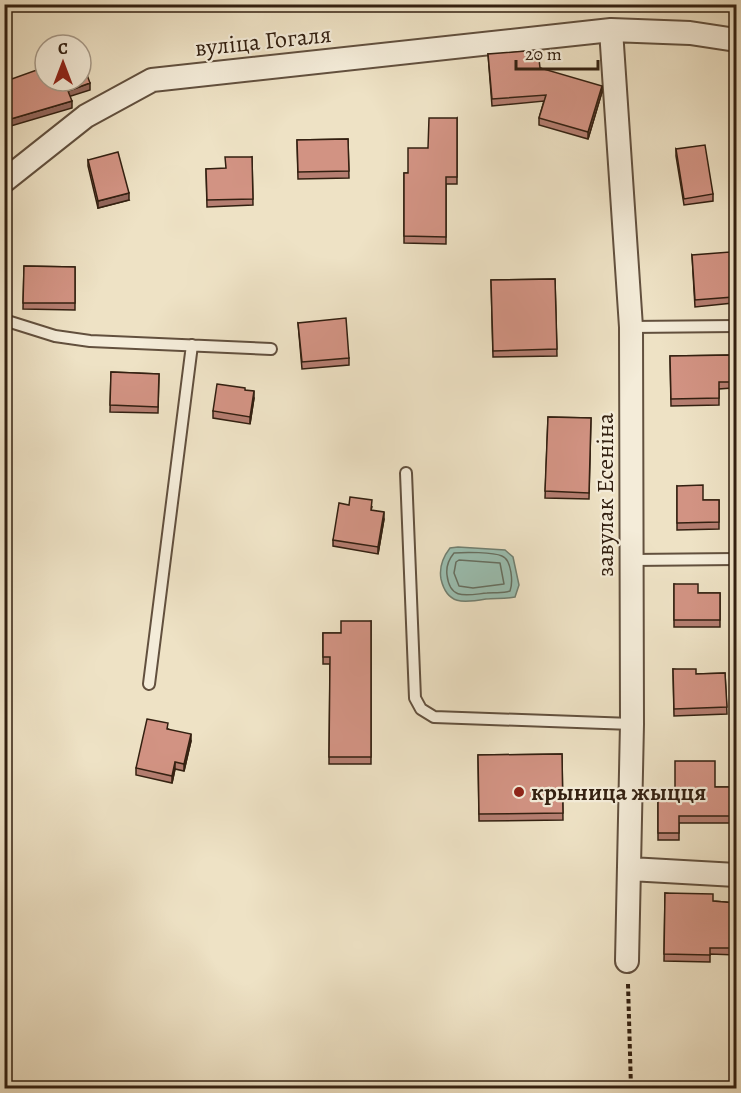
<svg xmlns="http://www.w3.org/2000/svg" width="741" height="1093" viewBox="0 0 741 1093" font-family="Alegreya,serif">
  <rect width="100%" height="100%" fill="#eee2c5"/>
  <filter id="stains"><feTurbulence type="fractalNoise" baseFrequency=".00333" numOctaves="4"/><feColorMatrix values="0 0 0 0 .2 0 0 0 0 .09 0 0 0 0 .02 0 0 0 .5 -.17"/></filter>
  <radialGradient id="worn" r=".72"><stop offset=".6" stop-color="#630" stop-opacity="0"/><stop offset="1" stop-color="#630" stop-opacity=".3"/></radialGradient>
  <path fill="#9abeb0" stroke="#717f70" stroke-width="1.5" d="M458,547L505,550L513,557L519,585L515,597C505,599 495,598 486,599C463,603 447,605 441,579C439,568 443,557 450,548Z"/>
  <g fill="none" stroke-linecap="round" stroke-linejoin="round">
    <path stroke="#666f60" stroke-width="1.5" d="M454,553C465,552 493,552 502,556C512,560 513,583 510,591C502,594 495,592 487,593C467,595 450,601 447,575C446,567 449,559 454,553Z
      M459,560L500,563L504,584L473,588L459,586L454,573L456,562Z"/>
    <defs>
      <path id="lane" d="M4,320L55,336L90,341L271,349
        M631,327L736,326
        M406,473L415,698L421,709L434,717L632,724
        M632,560L736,559
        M149,684L192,345"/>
      <path id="street" d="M611,30L631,327L632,724L627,961
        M4,181L86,116L152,80L611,30L690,33L736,40
        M630,869L736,875"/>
    </defs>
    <use href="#lane" stroke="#62503e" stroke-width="14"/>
    <use href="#street" stroke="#62503e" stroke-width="26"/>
    <path stroke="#332011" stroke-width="4" stroke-dasharray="4.5 3" stroke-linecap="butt" d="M628,984L631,1088"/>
    <use href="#lane" stroke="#f4ecd9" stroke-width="10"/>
    <use href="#street" stroke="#f4ecd9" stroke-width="22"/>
  </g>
  <path fill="#b57e71" stroke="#332011" stroke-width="1.5" d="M146,4H164L147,6Z
    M488,54L540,68L602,92L588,139L539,125V118L544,101L492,106Z
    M457,118V184H446V244L404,243V173H408L428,148Z
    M348,139L349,178L298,179L297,140Z
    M676,149L713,194V201L684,205L676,156Z
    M252,157L253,205L207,207L206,169H225Z
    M88,160L129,200L98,208L88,166Z
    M692,255L733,297V303L695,307Z
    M24,266L75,267V310L23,309Z
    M555,279L557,356L493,357L491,280Z
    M298,323L349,358V365L302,369Z
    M732,355V388L719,389V405L671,406L670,356Z
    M111,372L159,374L158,413L110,412Z
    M245,390L254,398L250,424L213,418V411Z
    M548,417L591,418L589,499L545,498Z
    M677,486L703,500H719V529L677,530Z
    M349,505L372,507L371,510L384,519L378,554L333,546V540Z
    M674,584L698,593H720V627H674Z
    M371,621V764H329L330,664H323V633H341Z
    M673,669L696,674L725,673L727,714L674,716Z
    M168,729L191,741L184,771L175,769L172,783L136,775V768Z
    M562,754L563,820L479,821L478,755Z
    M715,787H736V823H679V840H658V799H675Z
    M665,893L713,901L736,903V955L710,954V962L664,961Z"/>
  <path fill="#93675c" stroke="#332011" stroke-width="1.5" d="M90,83V90L68,97V91Z
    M602,86V92L588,139V132Z
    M72,101V108L4,128V121Z
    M129,193V200L98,208V201Z
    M254,391V398L250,424V417Z
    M384,512V519L378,554V547Z
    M191,734V741L184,771V764Z
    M175,762V769L172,783V776Z"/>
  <path fill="#d29383" stroke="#332011" stroke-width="1.5" d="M538,50L540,68L602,86L588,132L539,118L546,95L492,99L488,54Z
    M82,61L90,83L68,91L72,101L4,121V77L8,76L9,80L45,67V81H81V62Z
    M429,118H457V177H446V237L404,236V173H408V148H428Z
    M348,139L349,171L298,172L297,140Z
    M705,145L713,194L684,199L676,149Z
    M118,152L129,193L98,201L88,160Z
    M225,157H252L253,199L207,200L206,169L226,168Z
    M730,252L733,297L695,300L692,255Z
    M24,266L75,267V303H23Z
    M555,279L557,349L493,351L491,280Z
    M346,318L349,358L302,362L298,323Z
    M732,355V382H719V398L671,399L670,356Z
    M111,372L159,374L158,407L110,405Z
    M217,384L245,388V390L254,391L250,417L213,411Z
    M548,417L591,418L589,493L545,491Z
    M703,485V500H719V522L677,523V486Z
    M350,497L372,500L371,510L384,512L378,547L333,540L339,503L349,505Z
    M674,584H698V593H720V620H674Z
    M341,621H371V757H329L330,657H323V633H341Z
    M673,669H696V674L725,673L727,707L674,709Z
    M147,719L168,723L167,729L191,734L184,764L175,762L172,776L136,768Z
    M562,754L563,813L479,814L478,755Z
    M675,761H715V787H736V816H679V833H658V799H675Z
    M665,893L713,894V901L736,903V948H710V955L664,954Z"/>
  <circle fill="#8f2418" stroke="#f4ecd9" stroke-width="2" cx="519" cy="792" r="6"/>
  <g text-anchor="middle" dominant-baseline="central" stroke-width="4.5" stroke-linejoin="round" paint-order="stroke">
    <g font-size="24" fill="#332011" stroke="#f4ecd9">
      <text transform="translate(263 41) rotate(-6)">вуліца Гогаля</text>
      <text transform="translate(605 495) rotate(-90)">завулак Есеніна</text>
    </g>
    <g font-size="24" font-weight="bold" fill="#332011" stroke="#f4ecd9" text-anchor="start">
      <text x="531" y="792">крыница жыцця</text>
    </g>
  </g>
  <rect width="741" height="1093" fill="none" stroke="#eee2c5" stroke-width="24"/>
  <rect x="6" y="6" width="729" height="1081" fill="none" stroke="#332011" stroke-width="3"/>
  <rect x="12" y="12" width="717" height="1069" fill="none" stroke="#332011" stroke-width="1.5"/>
  <g transform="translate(63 63)"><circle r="28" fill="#f4ecd9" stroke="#a79a89" stroke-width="1.5"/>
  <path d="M0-4.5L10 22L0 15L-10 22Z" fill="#8f2418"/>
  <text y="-9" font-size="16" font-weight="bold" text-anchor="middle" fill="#332011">С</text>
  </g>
  <path d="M516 60v9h82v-9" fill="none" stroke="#332011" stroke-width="3"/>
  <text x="525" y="60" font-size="18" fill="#332011" stroke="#f4ecd9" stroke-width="4.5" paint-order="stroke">20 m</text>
  <rect width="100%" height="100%" filter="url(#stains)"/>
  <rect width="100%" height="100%" fill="url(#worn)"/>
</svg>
